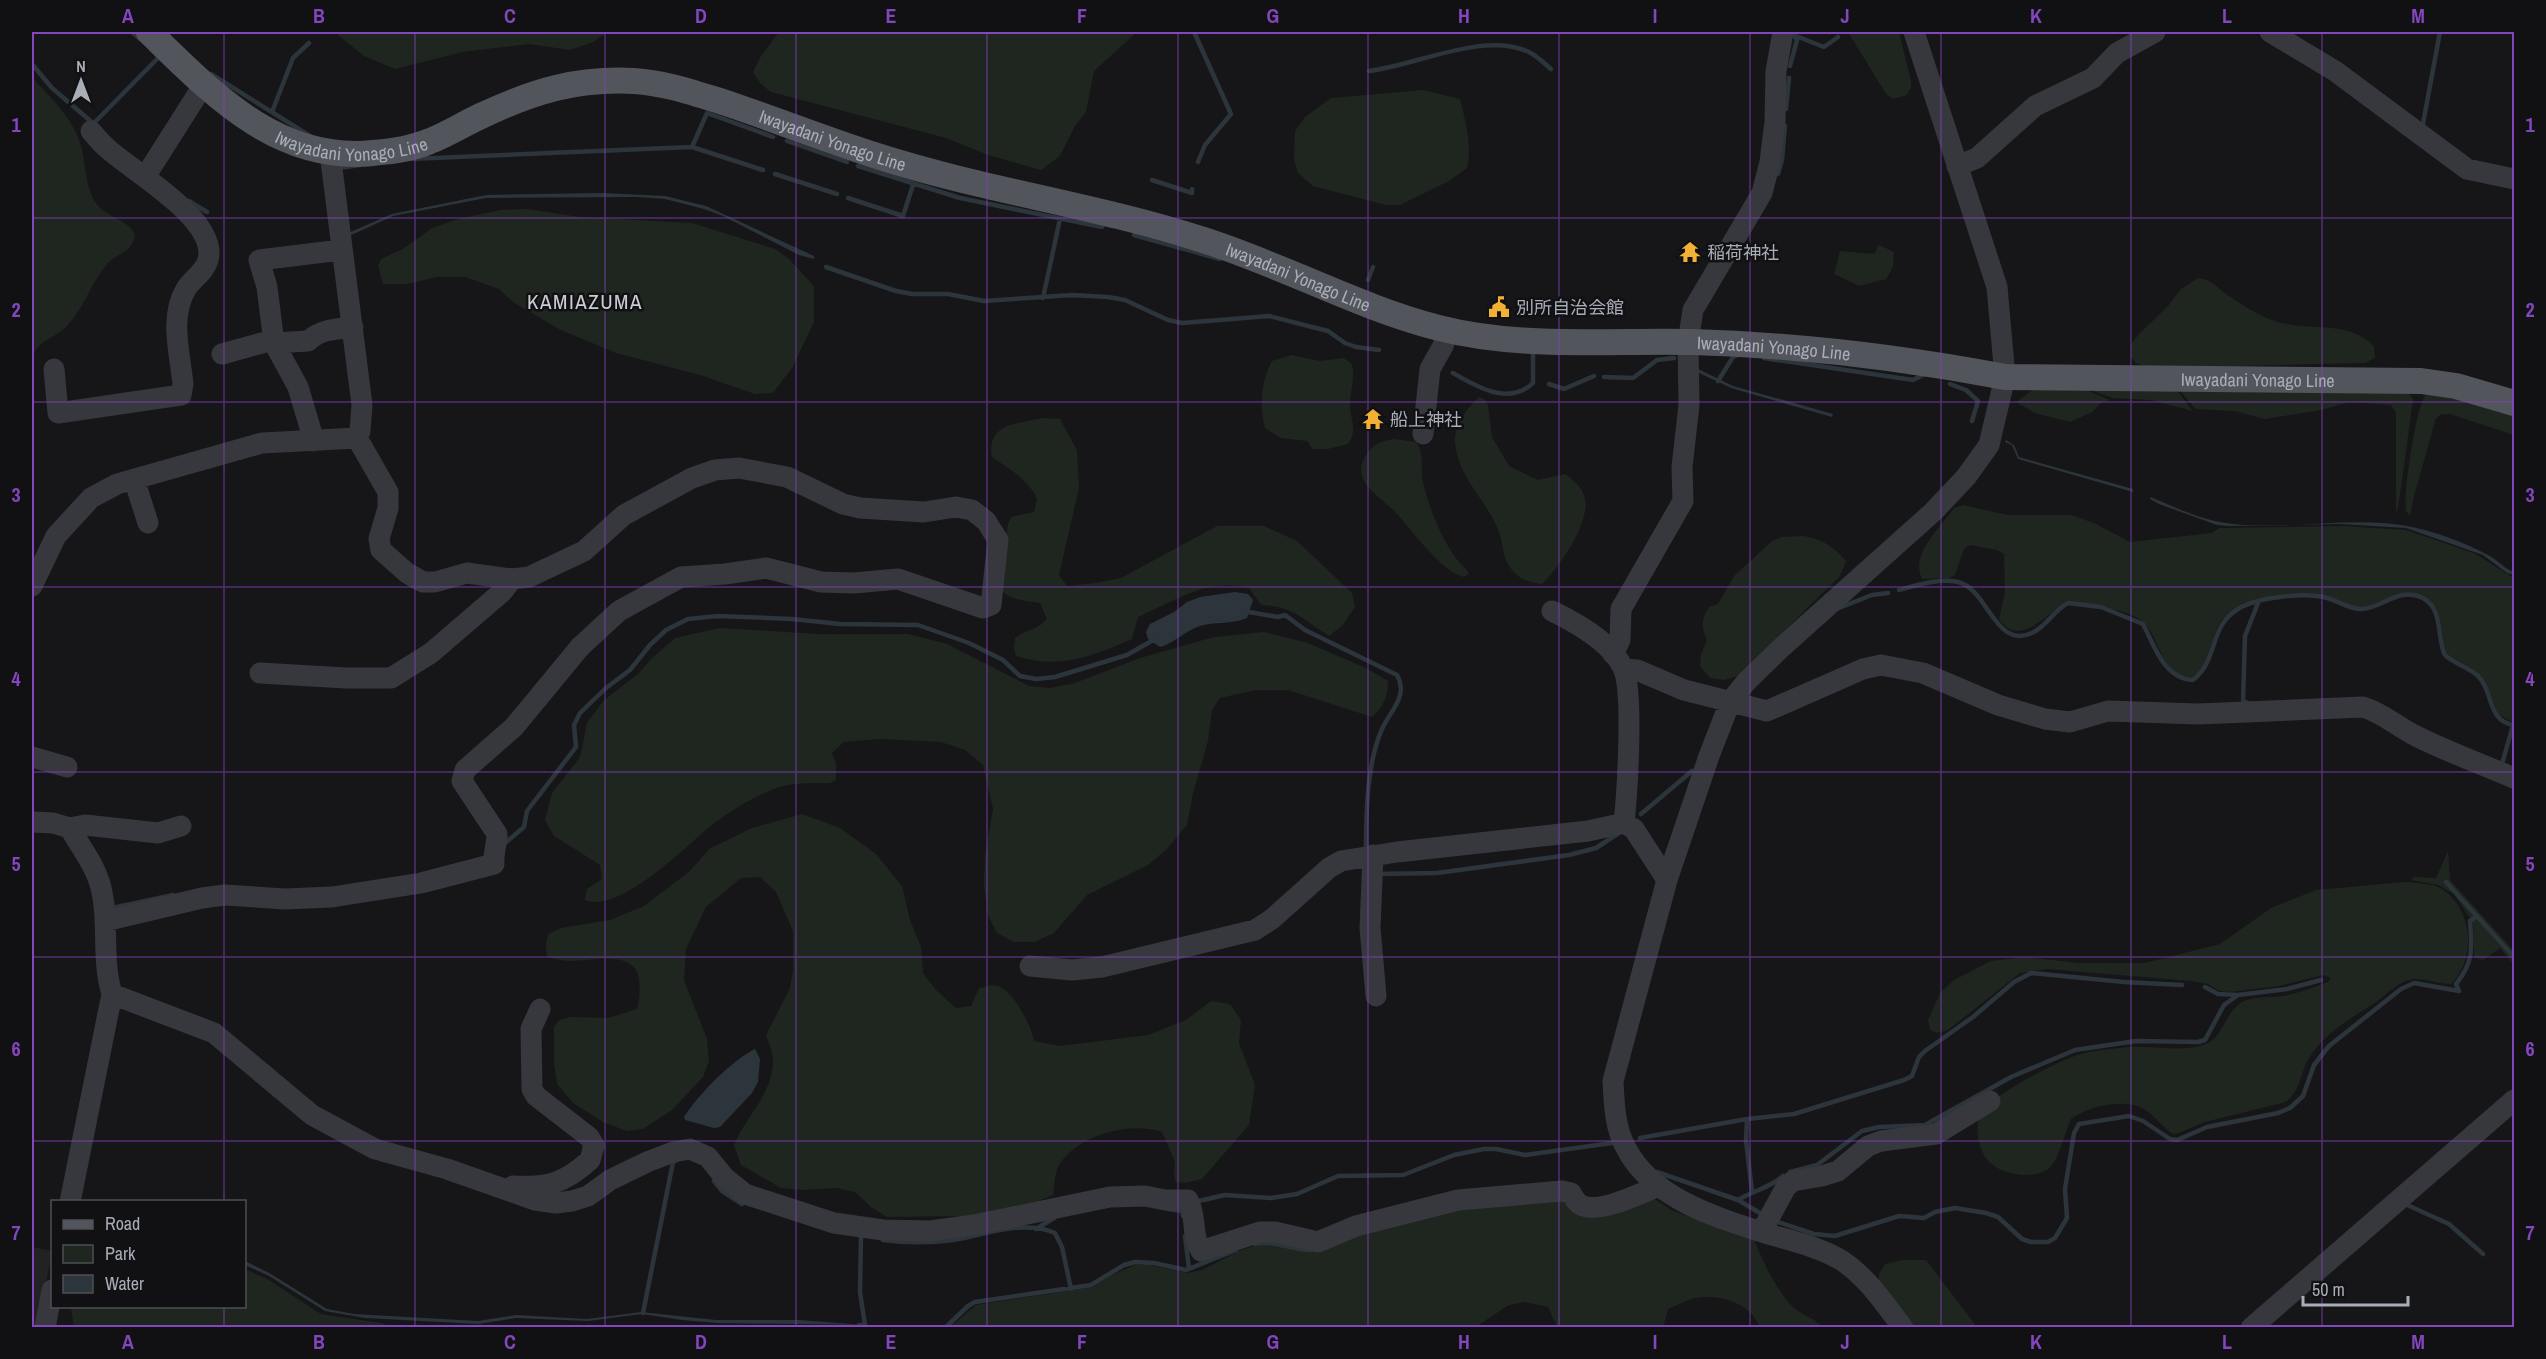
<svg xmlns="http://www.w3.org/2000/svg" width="2546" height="1359" viewBox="0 0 2546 1359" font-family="'Archivo Narrow','Noto Sans JP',sans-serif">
  <rect width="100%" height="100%" fill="#161618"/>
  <path fill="#222225" d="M32,1247L52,1251L38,1327L32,1328Z"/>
  <path fill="#1e261f" d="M334,32H608L593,42L570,50L529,44L462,52L395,69L364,56Z
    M779,32H1137L1094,71L1086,112L1075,126L1060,156L1041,170L988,155L946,138L771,92L760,83L753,72L761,56Z
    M1848,32H1899L1911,81V87L1907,95L1893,99L1886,94Z
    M32,77C50,98 69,113 79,140C87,160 83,184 96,203C107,218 127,219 135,234C132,254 120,251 108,263C91,282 85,307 67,326C55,339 35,340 32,361Z
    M1423,90L1460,99C1466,123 1472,144 1467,168L1449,181L1400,205H1386L1313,186L1298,173L1294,160L1295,131L1305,117L1331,98Z
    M527,209L580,217L692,223L775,249L789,259L814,286V322L792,368L773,393L755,394L700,375L616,353L559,329L513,302L499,289L465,277H437L407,284H383L378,266L381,259L403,249L432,228L458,219L500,210Z
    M1879,245L1894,252L1893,267L1886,279L1859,286L1834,274L1840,251L1874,254Z
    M2198,278C2212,279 2218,289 2229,296C2242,305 2255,313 2269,319C2306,334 2344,317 2374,346L2375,358L2365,363L2149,368L2136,363L2130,356L2131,344L2139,334L2168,306L2181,289Z
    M1292,355L1320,361L1344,358L1352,364C1355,380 1351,387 1350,402C1349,418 1359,429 1348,444L1328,449H1313L1307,441L1281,438L1265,428C1259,405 1261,382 1272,361Z
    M2038,386L2086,390L2110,400L2101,403L2092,412L2070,422L2035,413L2016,402Z
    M2091,388H2175L2193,411L2151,400L2112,398L2093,391Z
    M2178,388L2210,392L2408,391L2413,400L2398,509L2396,512V413L2391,405L2349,402L2321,410L2265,419L2234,411L2195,409Z
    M2432,393L2514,413V435L2450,414H2442L2436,418L2414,496L2410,516L2406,511C2403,494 2416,406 2426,394Z
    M1479,397L1484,399L1488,405L1492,437L1509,466L1538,480L1565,474C1574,480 1583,488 1585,499C1590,523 1559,568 1542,584C1527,583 1515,577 1508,564C1502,554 1503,542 1499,532C1487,500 1457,477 1455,441C1455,424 1467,408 1479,397Z
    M1043,418L1060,419L1077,450L1079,488L1059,575L1067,586L1096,583L1121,578L1217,526H1264L1297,541L1352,593L1355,607L1342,626L1329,636C1301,619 1296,607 1261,605L1249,588C1206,578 1175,601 1138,617L1132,639C1093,656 1058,670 1016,656L1014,648L1015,638C1025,630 1038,630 1047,619L1040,603C1026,601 1005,600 998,585L1008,524L1011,517L1034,512L1037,499C1028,479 1009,469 992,457C986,423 1018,424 1043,418Z
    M1394,439L1416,442C1425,454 1420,468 1423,482C1429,509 1446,552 1467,570L1469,574L1464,577C1443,573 1412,531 1398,515C1382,497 1347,480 1367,454C1375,443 1381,441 1394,439Z
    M1963,505L2007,515H2071L2094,523L2130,542L2212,533L2219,528L2343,526L2406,530L2474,553L2514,578V723L2498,714L2483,679L2477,672L2447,654C2439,634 2445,609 2424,597C2401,584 2384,605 2363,607C2350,608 2339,600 2328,596C2302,589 2251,596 2230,612C2207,629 2215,662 2193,678C2160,678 2162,640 2143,622C2130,610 2085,602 2067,602C2047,612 2020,650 1999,619L2005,593L2004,554L1997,550L1970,545L1964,549L1955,575L1949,578L1922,579C1910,554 1940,528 1954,508Z
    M1803,536C1822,539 1833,546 1846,561L1840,576L1738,676L1724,680L1710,678L1700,666L1701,655L1707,640C1701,627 1701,619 1709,607L1718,604L1734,576L1772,541L1782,537Z
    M720,628L818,634H908L947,644L1029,686L1050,688L1075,683L1140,658L1214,637L1264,632L1308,643L1366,668L1388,681C1388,697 1384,706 1372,717L1288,690H1256L1220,698L1212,710L1208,741L1193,793L1187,825L1167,849L1148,865L1087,895L1054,933L1035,942H1014L997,933L988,916L984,885L985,856L993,809L983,765L965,750L941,742L880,739L844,742L832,753L836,764V780L830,783C808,783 787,782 767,792C748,800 728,813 712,825C686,846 620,914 585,900L587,889L602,879L600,865L554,836L545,820L552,793L580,757L587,723L604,700L638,674L651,659L675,638Z
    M802,814L840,828L876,854L902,886L910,920L921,947L923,973L935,989L956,1008L971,1006L979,988C986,987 992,984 998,986C1013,990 1032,1027 1034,1041L1060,1046L1148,1035L1186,1020L1211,1001L1230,1004L1241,1020L1239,1043L1255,1085L1249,1125L1202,1179L1185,1183L1176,1182L1174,1175L1175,1162L1162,1132C1130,1121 1076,1135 1058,1167C1055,1174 1054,1187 1053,1195L1037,1202L968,1216L887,1217L871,1207L855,1192L836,1188L801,1190L781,1188L741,1165L734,1145C746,1116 771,1096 773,1063C774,1055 769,1044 766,1035L790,988L793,971V931L776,892L760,877L741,878L706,907L686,949L684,980L707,1039L709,1061L703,1077L672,1110L643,1129L627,1131L603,1122L573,1103L557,1084L554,1064V1027L559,1020L570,1017L608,1018L637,1009C640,999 640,991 639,981C637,949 593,961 571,961C563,961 555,959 547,957L546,944L548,934L561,928L610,920L644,906L690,871L709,849L752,828Z
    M2448,851L2450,880L2514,951V965L2500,948L2483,960L2474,957L2473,923L2454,894L2438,885L2411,880L2414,877L2436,878Z
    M2405,882C2416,883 2432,883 2442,889C2473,909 2477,959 2451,984C2439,984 2427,979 2415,979C2399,980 2388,994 2376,1002C2352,1018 2325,1032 2309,1058C2300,1073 2301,1090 2286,1102L2205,1122L2179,1133L2173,1134C2162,1127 2155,1116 2144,1109C2125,1098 2088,1106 2071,1119C2065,1132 2060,1155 2052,1165C2041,1180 2006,1176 1993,1165C1984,1159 1980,1148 1978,1138C1977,1129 1977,1120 1982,1112C1994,1094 2054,1063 2075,1056C2091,1050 2112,1049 2129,1047C2154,1045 2182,1053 2206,1044C2224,1037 2225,1010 2244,1001C2255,996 2272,998 2284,996C2299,993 2314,987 2328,982L2331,978L2323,975L2279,986L2230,992L2219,991L2208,984L2191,981L2047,969L2020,973L1948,1030L1937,1033L1930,1030L1928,1020L1940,993L1954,980L1991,961L2024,957L2079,963H2145L2220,944L2271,908L2316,890Z
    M1653,1198L1673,1211L1754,1238C1760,1257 1780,1297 1795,1309C1805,1316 1814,1318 1823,1327H1760C1749,1302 1720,1294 1695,1298C1686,1300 1676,1306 1668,1309L1663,1328L1557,1327L1548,1307L1525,1302L1509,1305L1474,1328H949L976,1305L1093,1287L1112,1275L1135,1265H1149L1188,1273L1202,1270L1241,1250L1261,1244L1281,1245L1308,1252L1427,1215L1457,1210L1566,1200Z
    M1902,1260H1926L1977,1327H1914L1879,1282V1274L1885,1264Z
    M245,1269L269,1280L321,1314L381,1323L392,1327L74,1328L71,1307L244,1306Z"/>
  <path fill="#2c353c" d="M602,193L665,196L706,206L814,256V259L799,255L723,216L704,209L665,199L638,197L486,198L393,216L347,237L348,233L392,214L486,195Z
    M1694,367L1733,386L1833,414L1832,417L1731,388L1693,370Z
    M2006,440L2014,445L2019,457L2133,489V492L2018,459L2012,445L2005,442Z
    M2151,497C2172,506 2197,518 2220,522C2279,533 2345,515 2407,526C2434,531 2464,542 2488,555C2498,560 2504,569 2514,572V575L2507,573L2483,555L2406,528L2340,524L2228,526L2217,525L2159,504L2150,499Z
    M1235,592L1248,594L1253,600L1247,618C1231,625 1213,621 1197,627C1184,632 1174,643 1160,647L1148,639L1146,632L1150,624L1174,612L1187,602L1200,597Z
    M755,1049L760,1059L758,1082L752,1093L720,1127L714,1128L685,1120L684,1117C698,1095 731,1061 755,1049Z
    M245,1261L271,1274L327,1309L354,1314L478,1321L516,1315L587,1319L641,1312L716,1320H799L864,1325L717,1323L682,1320L642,1314L588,1321L516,1318L478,1324L365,1318L325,1311L269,1276L245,1265Z"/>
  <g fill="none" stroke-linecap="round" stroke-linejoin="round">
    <path stroke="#2c353c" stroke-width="4.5" d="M132,32L140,39
      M1194,32L1231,114L1205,145L1198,162
      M1796,36L1824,47L1838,37
      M32,64L52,88L94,124
      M1790,66L1797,40L1792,32
      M1369,71C1418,65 1484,31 1529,52C1537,56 1544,63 1551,69
      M211,74L310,136
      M1786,109L1789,78
      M272,112L293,58L309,43
      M94,123L159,57L157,55
      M2422,129L2440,32
      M787,141L847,162
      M692,147L707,113L773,137
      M410,159L692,147L763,170
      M858,166L960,198L1102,227V224H1105
      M339,168L360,165
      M775,174L837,194
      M1778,174L1782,160L1785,126
      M1152,180L1192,193V189
      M848,198L903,216L913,185
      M189,201L207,212
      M1134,235L1220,259
      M826,267L896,291L912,294H948L984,301L1072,295L1108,297L1125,300L1168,320L1182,323L1269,316L1328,331L1345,343L1356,347L1379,350
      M1368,280L1373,267
      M1043,298L1060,219
      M1764,358L1913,380L1923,375
      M1453,373C1477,387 1509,406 1533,383V349
      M1604,377L1633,378L1657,360L1674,358
      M1718,381L1733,357L1738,355
      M1549,384L1564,389L1594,376
      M1950,384L1966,390L1978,401L1972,421
      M1899,590C1917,585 1940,578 1958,582C1988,589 1995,650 2032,633C2046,627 2054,610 2068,603L2101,607L2143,624C2155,647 2164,679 2193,680C2219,660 2208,627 2238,609C2257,597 2306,592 2327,598C2339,601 2350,610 2362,609C2383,608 2399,586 2423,598C2444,610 2436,637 2445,655C2455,664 2468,667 2477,675C2494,690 2486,721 2514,725
      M1839,608L1872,595L1888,593
      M1243,611L1278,617L1285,615L1305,630L1397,675C1409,696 1390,711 1382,729C1367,763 1366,812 1366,848
      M2246,702L2243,703L2245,636L2258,603
      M2502,764L2513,725
      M1641,814L1692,771
      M504,844L524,827L527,811L576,747L574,725L580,713L606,688L630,670L650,645L666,630L688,619L718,616L792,619L840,624L918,625L969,643L1003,660L1020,676L1036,679L1055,677L1127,655L1155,639
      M1377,874L1437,873L1569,855L1596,848L1619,833
      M2446,882L2514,957
      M112,908L173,895
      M2205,987L2218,994L2238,995
      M1747,1119L1746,1141L1752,1191
      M1640,1138L1747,1119L1794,1114L1904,1080L1912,1076L1919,1057L1925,1051L1973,1017L2014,982L2031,973L2124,982L2182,985
      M1657,1172L1738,1200L1765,1216
      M1790,1172L1817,1165L1862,1131L1879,1127L1925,1125L2011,1077L2075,1050L2136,1041L2198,1042L2205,1040L2224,1005L2238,995L2287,989L2321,980
      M714,1181L722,1191L742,1204
      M1738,1200C1754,1190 1768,1189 1783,1176
      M1194,1202L1225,1195L1271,1198L1297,1194L1338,1176L1403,1175L1454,1155L1484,1149H1496L1525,1155L1612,1143
      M2405,1204L2449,1224L2483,1254
      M1168,1209L1182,1211L1183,1216
      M1775,1221L1814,1234L1835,1236L1899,1216L1924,1218L1935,1212L1955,1208L1986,1213L1998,1217L2022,1239L2031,1242H2048L2055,1238L2067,1218L2065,1189L2074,1133L2079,1124L2129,1116L2143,1121L2170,1139L2177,1140L2207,1127L2278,1113L2290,1108L2303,1096L2314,1065L2329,1046L2401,989L2414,983L2459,991L2456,984C2474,962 2472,948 2470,921L2477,916
      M1036,1229L1054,1218
      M1185,1236L1189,1269
      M883,1240C906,1243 930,1243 953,1240C984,1235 1024,1219 1055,1233L1062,1247L1071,1289
      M1255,1244C1275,1239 1292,1251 1311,1250
      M643,1313L673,1162L677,1160
      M859,1325H865L860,1292L861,1236
      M945,1328L968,1306L975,1302L1091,1285L1124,1265L1135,1262L1154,1263L1186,1270L1236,1250"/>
    <path stroke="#37383d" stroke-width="21" d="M2270,32L2335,71L2467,169L2514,179
      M1957,166L1977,158L2035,106L2093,78L2117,53L2155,32
      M145,177L204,84
      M274,343L308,341C321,329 336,329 353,327
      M222,354L273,340
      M54,369L58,413L181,395L183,384C180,354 169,317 186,289C192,279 205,272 208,260C219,219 131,171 107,148C101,143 96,137 91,131
      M1423,434L1430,369L1443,346L1448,330
      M314,441L298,387L274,343L267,287L259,260L341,250
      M134,479L148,523
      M32,586L56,536L91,498L117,484L262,443L357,438L360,431L362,405L330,153
      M1552,611C1575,622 1612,643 1623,668C1634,690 1627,795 1624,823
      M1613,654L1620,640L1621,609L1683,501L1682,467L1689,405L1688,342L1693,310L1762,193L1770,162L1775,122L1776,71L1783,32
      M1624,669L1637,670L1684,690L1767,711L1863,669L1881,665L1923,673L1998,705L2045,719L2070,722L2108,711L2198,714L2363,707C2383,713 2398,727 2416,736C2448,752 2481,764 2514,778
      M260,673L346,678H391L431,653L502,592L512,579
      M32,757L67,767
      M32,822L53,823L70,828C80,847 94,863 100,884C110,920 101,959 112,994L70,1202
      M70,828L85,825L158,833L181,826
      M1373,855L1370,928L1376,996
      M105,921L202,898L225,895L285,899L332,897L421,883L494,864C493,853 497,844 497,834L462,781L465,770L514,727L580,647L619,611L681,577L725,574L766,568L821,582L854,583L898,579L983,608L991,605L998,540L986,521L972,510L956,507L924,512L860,508L843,504L787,477L739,468L715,470L692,478L624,515L584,551L529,577L512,579L467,573L435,582H423L407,573L381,550L379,539L388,508V492L357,438
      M1030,966L1072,970L1102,967L1255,930L1272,919L1329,868L1341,861L1397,852L1588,831L1624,823L1634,829L1667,880
      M112,994L214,1033L312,1115L375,1149L447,1169L535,1200L556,1203L572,1201L588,1196L610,1180L647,1162L673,1152L690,1149L708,1157L725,1178L745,1194L834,1223L883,1230L930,1231L974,1225L1110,1197L1145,1196L1165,1200H1188C1197,1216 1191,1236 1201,1251L1260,1232H1275L1318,1242L1356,1226L1458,1200L1562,1191L1571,1193C1574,1198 1577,1204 1583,1206C1602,1213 1641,1193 1659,1186
      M513,1186C547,1188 565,1183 590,1160L594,1145L589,1137L536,1096L532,1089L531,1029L540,1009
      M1762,1231L1786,1187L1793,1181L1822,1176L1838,1171L1868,1146L1881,1141L1936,1134L1990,1101
      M45,1328L52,1290
      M1903,1328C1884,1303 1867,1277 1841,1260C1819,1247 1792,1241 1768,1234C1718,1218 1652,1199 1626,1148C1615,1128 1614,1104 1613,1081L1667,880L1709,756L1730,702L1746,682L1781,648L1933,512L1966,477L1989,445L2005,377L1997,287L1914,32
      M2251,1328L2514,1100"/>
    <path stroke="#53555c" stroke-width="26" id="s1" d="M149,32C212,93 277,163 373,153C392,151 412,149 430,141C448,134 465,123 483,115C534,91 577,78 634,81C667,83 697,94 729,104C779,121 827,140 877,156C983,190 1094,205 1200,239C1281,264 1357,307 1439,328C1521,349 1610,340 1693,342C1794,345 1905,358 2005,377L2421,381L2456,386L2514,403"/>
  </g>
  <path fill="none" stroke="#8446be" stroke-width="1.5" stroke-opacity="0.55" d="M224,32V1202M415,32V1328M605,32V1328M796,32V1328M987,32V1328M1178,32V1328M1368,32V1328M1559,32V1328M1750,32V1328M1941,32V1328M2131,32V1328M2322,32V1328M32,218H2514M32,402H2514M32,587H2514M32,772H2514M32,957H2514M32,1141H2514M224,1306V1328"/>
  <defs>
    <symbol id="temple-bare" viewBox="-9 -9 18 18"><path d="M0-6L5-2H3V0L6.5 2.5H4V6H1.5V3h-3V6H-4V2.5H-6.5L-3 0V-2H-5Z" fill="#f2b134" stroke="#111113" stroke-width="2.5" paint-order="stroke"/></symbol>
    <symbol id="civic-bare" viewBox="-9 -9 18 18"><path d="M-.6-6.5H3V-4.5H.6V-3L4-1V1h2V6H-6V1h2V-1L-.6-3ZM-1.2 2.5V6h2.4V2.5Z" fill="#f2b134" stroke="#111113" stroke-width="2.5" paint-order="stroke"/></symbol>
  </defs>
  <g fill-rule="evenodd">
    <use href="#temple-bare" x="1675" y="237" width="30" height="30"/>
    <use href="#civic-bare" x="1484" y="292" width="30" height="30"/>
    <use href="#temple-bare" x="1358" y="404" width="30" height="30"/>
  </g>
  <g text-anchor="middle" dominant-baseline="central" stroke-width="5" stroke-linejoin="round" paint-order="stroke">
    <g font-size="18" fill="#a8adb8" stroke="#111113">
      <text stroke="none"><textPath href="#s1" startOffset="242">Iwayadani Yonago Line</textPath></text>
      <text stroke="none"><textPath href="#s1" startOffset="746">Iwayadani Yonago Line</textPath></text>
      <text stroke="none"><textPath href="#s1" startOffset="1232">Iwayadani Yonago Line</textPath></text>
      <text stroke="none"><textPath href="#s1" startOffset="1718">Iwayadani Yonago Line</textPath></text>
      <text stroke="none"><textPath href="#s1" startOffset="2204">Iwayadani Yonago Line</textPath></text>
    </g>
    <g font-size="18" fill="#a8adb8" stroke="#111113" text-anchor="start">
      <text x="1707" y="252">稲荷神社</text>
      <text x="1516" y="307">別所自治会館</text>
      <text x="1390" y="419">船上神社</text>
    </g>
    <g font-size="21" letter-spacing="1.5" fill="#c9ccd4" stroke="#111113">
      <text x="585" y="301">KAMIAZUMA</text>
    </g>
  </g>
  <rect width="2546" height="1359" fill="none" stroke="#111113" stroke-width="66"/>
  <rect x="51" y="1200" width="195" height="108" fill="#111113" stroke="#4d4f55" stroke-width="1.5"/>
  <rect x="63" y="1220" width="30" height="9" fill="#53555c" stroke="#4d4f55" stroke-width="1.5"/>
  <text x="105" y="1230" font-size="18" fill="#a8adb8">Road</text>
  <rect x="63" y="1245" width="30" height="18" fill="#1e261f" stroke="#4d4f55" stroke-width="1.5"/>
  <text x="105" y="1260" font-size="18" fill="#a8adb8">Park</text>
  <rect x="63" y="1275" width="30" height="18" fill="#2c353c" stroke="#4d4f55" stroke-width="1.5"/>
  <text x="105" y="1290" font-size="18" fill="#a8adb8">Water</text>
  <g transform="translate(81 81)" stroke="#111113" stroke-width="4.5" paint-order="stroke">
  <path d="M0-4.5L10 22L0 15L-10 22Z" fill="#a8adb8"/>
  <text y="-9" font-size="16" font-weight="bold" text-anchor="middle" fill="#a8adb8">N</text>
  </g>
  <path d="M2303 1296v9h105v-9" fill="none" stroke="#a8adb8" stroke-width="3"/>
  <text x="2312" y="1296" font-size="18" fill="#a8adb8" stroke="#111113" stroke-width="4.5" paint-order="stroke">50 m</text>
  <rect x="33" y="33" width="2480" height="1293" fill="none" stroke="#8446be" stroke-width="2"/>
  <g font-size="20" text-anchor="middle" font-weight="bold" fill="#8446be">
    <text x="128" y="23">A</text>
    <text x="319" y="23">B</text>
    <text x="510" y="23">C</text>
    <text x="701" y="23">D</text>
    <text x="891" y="23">E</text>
    <text x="1082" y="23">F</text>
    <text x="1273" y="23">G</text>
    <text x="1464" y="23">H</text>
    <text x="1655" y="23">I</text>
    <text x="1845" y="23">J</text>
    <text x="2036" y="23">K</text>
    <text x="2227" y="23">L</text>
    <text x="2418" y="23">M</text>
    <text x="16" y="132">1</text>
    <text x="2530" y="132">1</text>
    <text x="16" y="317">2</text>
    <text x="2530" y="317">2</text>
    <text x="16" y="502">3</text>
    <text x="2530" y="502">3</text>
    <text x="16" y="686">4</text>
    <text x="2530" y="686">4</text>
    <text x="16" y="871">5</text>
    <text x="2530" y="871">5</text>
    <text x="16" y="1056">6</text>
    <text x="2530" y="1056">6</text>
    <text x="16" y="1240">7</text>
    <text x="2530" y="1240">7</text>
    <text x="128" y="1349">A</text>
    <text x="319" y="1349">B</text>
    <text x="510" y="1349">C</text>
    <text x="701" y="1349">D</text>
    <text x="891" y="1349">E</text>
    <text x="1082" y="1349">F</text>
    <text x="1273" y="1349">G</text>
    <text x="1464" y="1349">H</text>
    <text x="1655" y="1349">I</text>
    <text x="1845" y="1349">J</text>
    <text x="2036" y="1349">K</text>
    <text x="2227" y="1349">L</text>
    <text x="2418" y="1349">M</text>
  </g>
</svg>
